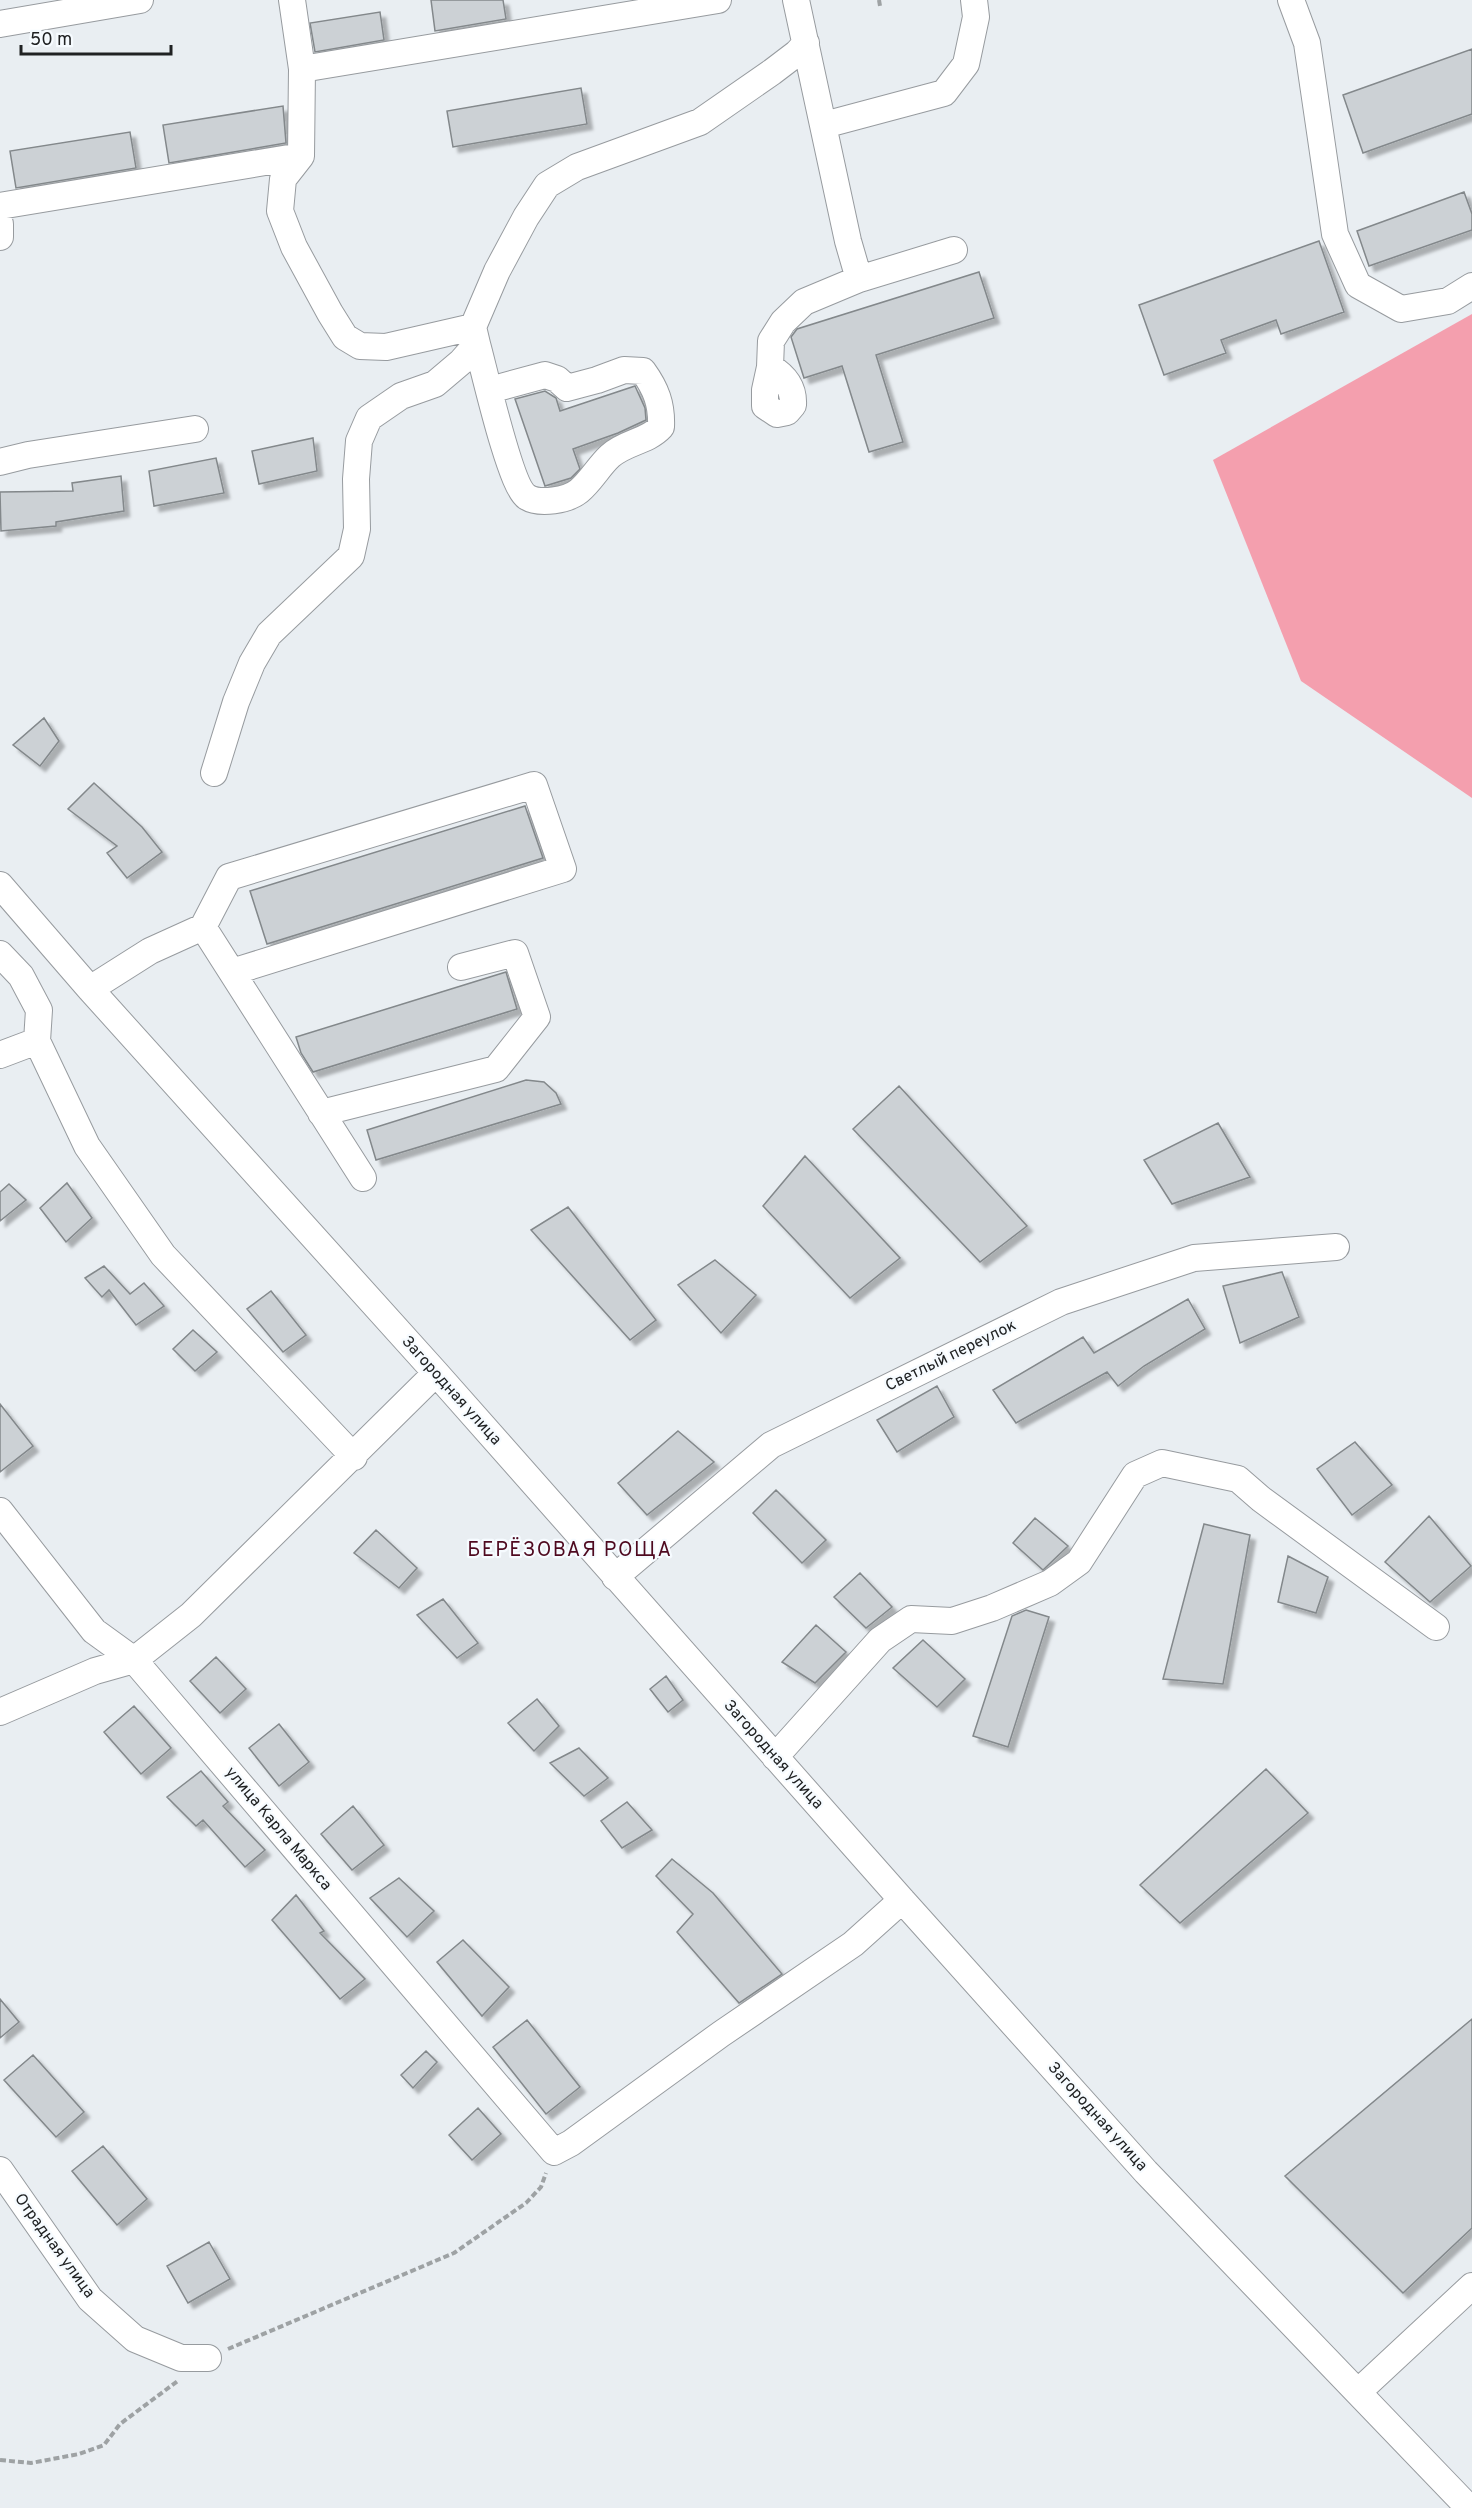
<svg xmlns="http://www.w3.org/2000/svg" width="1472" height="2508" viewBox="0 0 1472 2508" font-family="Overpass,sans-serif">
  <defs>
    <filter id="shadow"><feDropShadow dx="5.5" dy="5.5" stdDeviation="1.5" flood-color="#0004"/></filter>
  </defs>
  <rect width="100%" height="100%" fill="#e9eef2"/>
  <path fill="#f49fae" d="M1472,314V798L1301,681L1213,460Z"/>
  <path fill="#ccd1d5" stroke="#83888b" stroke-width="1.5" filter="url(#shadow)" d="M431,0H503L506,19L435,31Z
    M380,12L384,40L315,52L310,23Z
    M1472,49V114L1363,153L1343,95Z
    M581,88L587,124L453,147L447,111Z
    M283,106L286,143L169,163L163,125Z
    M130,132L136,168L16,188L10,151Z
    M1464,192L1472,214V230L1369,266L1357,231Z
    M1319,241L1344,312L1281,334L1276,320L1221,340L1226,353L1164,375L1139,305Z
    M979,272L994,318L876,355L903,442L869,452L842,366L804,378L791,337L797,329Z
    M635,386L645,408L646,420L618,433L573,449L580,469L571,478L545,486L515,399L545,391L556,398L560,411Z
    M313,438L317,471L259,484L252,451Z
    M216,458L224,493L154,506L149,471Z
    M121,476L124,511L56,522V526L1,531L0,492L73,491L72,483Z
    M44,718L59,741L40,766L13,745Z
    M94,783L142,827L162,852L127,878L107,853L117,846L68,809Z
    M525,806L543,858L267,944L250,891Z
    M506,972L517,1009L313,1072L301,1053L296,1037Z
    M526,1080L544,1082L556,1093L561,1104L376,1160L367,1130Z
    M899,1086L1027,1226L980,1262L853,1129Z
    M1218,1123L1250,1177L1172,1204L1144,1160Z
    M805,1156L900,1258L850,1298L763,1206Z
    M67,1183L92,1218L66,1242L40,1208Z
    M9,1184L26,1200L0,1221V1192Z
    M568,1207L656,1320L630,1340L531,1230Z
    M715,1260L756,1295L721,1333L678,1285Z
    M104,1266L130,1294L144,1283L164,1306L136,1325L109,1290L102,1297L85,1278Z
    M1282,1272L1299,1317L1240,1343L1223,1286Z
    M271,1291L306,1335L283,1352L247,1309Z
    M1188,1299L1205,1329L1144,1366L1118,1386L1107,1372L1016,1423L993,1390L1083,1337L1094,1353Z
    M193,1330L217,1352L195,1371L173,1349Z
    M937,1386L954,1417L897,1452L877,1420Z
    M0,1404L33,1446L0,1472Z
    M678,1431L714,1462L647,1515L618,1483Z
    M1355,1442L1392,1485L1352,1515L1317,1469Z
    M776,1490L826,1540L802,1563L753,1513Z
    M1429,1516L1471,1566L1430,1602L1385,1562Z
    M1035,1518L1068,1546L1043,1570L1013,1543Z
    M1204,1524L1250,1535L1223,1684L1163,1679Z
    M376,1530L417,1568L399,1588L354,1553Z
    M1288,1556L1328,1577L1316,1613L1278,1602Z
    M860,1573L892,1607L866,1628L834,1597Z
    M443,1599L478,1643L457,1658L417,1615Z
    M1026,1610L1049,1617L1008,1747L973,1736L1012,1616Z
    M816,1625L846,1652L815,1683L782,1662Z
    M923,1640L965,1679L937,1707L893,1668Z
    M216,1657L246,1689L220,1713L190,1681Z
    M666,1676L683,1700L668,1712L650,1689Z
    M537,1699L559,1726L534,1751L508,1723Z
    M134,1706L171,1748L141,1774L104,1732Z
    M279,1724L309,1762L279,1786L249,1748Z
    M579,1748L608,1778L584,1796L550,1763Z
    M1266,1769L1308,1813L1180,1923L1140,1885Z
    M201,1771L228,1802L223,1806L265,1850L245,1867L203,1820L196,1826L167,1797Z
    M627,1802L652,1830L622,1848L601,1821Z
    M353,1806L384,1845L352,1870L321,1834Z
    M672,1859L713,1893L782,1974L739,2003L677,1932L693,1914L656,1876Z
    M399,1878L434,1911L407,1937L370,1898Z
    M296,1895L324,1931L320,1933L365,1979L340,1999L272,1920Z
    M463,1940L509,1987L482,2016L437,1962Z
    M0,1999L19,2022L0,2038Z
    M1472,2019V2228L1403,2293L1285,2176Z
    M527,2020L580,2087L546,2114L493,2047Z
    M426,2051L437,2062L413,2088L401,2075Z
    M33,2055L84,2112L56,2137L4,2080Z
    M478,2108L501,2134L472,2160L449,2135Z
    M103,2146L147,2199L117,2225L72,2171Z
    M209,2242L230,2279L188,2303L167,2266Z"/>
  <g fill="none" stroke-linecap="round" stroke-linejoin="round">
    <defs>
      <path id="minor" d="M292,0L302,69L301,156L283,179L280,211L294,247L330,313L345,337L360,346L386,347L473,327L497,271L526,217L547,185L577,167L700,122L772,72L797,53L806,43
        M796,0L848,241L859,279
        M1291,0L1307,43L1335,234L1358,285L1401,309L1448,301L1472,286
        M0,24L140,0
        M302,69L718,0
        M824,125L944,93L966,64L976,17L974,0
        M0,206L301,156
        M0,224V237
        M477,344C484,369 510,486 527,497C540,505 568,500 579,491C591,481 599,466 610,456C625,442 647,442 661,427C662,404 656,389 643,371L624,370L597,380L567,388L557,379L545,375L490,390
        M770,367C785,376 794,388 793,405L787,412L777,414L765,406V390L770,367L771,341L783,322L804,302L859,279L954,250
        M0,462L28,455L195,429
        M214,773L236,702L252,663L269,634L351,556L357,529L356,479L359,441L369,418L401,396L435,384L461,362L477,344L473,327
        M0,885L90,989L436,1373L902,1900L1146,2172L1469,2508
        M203,927L229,877L534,785L563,869L232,972
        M0,954L21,976L39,1010L37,1041L0,1055
        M90,989L150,951L203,927L363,1178
        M37,1041L87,1146L163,1255L354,1457
        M321,1113L496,1069L537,1017L515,953L461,967
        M0,1511L94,1631L134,1660L554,2152L571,2143L721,2034L853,1944L902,1900
        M615,1577L771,1445L1061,1302L1194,1258L1336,1247
        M0,1712L95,1671L134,1660L191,1615L436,1373
        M775,1757L880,1640L911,1619L952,1621L992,1608L1050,1583L1079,1562L1135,1475L1162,1463L1238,1479L1261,1499L1436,1627
        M0,2170L90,2299L135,2339L181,2358H208
        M1358,2392L1472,2286"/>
    </defs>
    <use href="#minor" stroke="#979b9f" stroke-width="28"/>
    <path stroke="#9ea2a4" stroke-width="4" stroke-dasharray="6 3" stroke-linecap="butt" d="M879,0L880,6
      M228,2349L454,2253L526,2203L541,2187L546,2173
      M0,2460L31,2463L79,2454L104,2445L120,2424L179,2380"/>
    <use href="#minor" stroke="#fff" stroke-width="26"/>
  </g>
  <g text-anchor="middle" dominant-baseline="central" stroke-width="4.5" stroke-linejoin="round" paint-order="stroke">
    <g font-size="16" fill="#202223" stroke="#f6fbff">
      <text transform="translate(951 1356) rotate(-26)">Светлый переулок</text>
      <text transform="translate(451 1391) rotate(48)">Загородная улица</text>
      <text transform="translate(773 1755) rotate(48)">Загородная улица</text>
      <text transform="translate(278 1829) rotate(50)">улица Карла Маркса</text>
      <text transform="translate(1097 2117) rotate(48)">Загородная улица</text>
      <text transform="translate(54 2246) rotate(54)">Отрадная улица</text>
    </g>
    <g font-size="20" letter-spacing="1.5" fill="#4e091f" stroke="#f6fbff">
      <text x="570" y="1551">БЕРЁЗОВАЯ РОЩА</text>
    </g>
  </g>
  <path d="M21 45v9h150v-9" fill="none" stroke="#202223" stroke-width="3"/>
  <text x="30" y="45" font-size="18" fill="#202223" stroke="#f6fbff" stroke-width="4.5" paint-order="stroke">50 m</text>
</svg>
